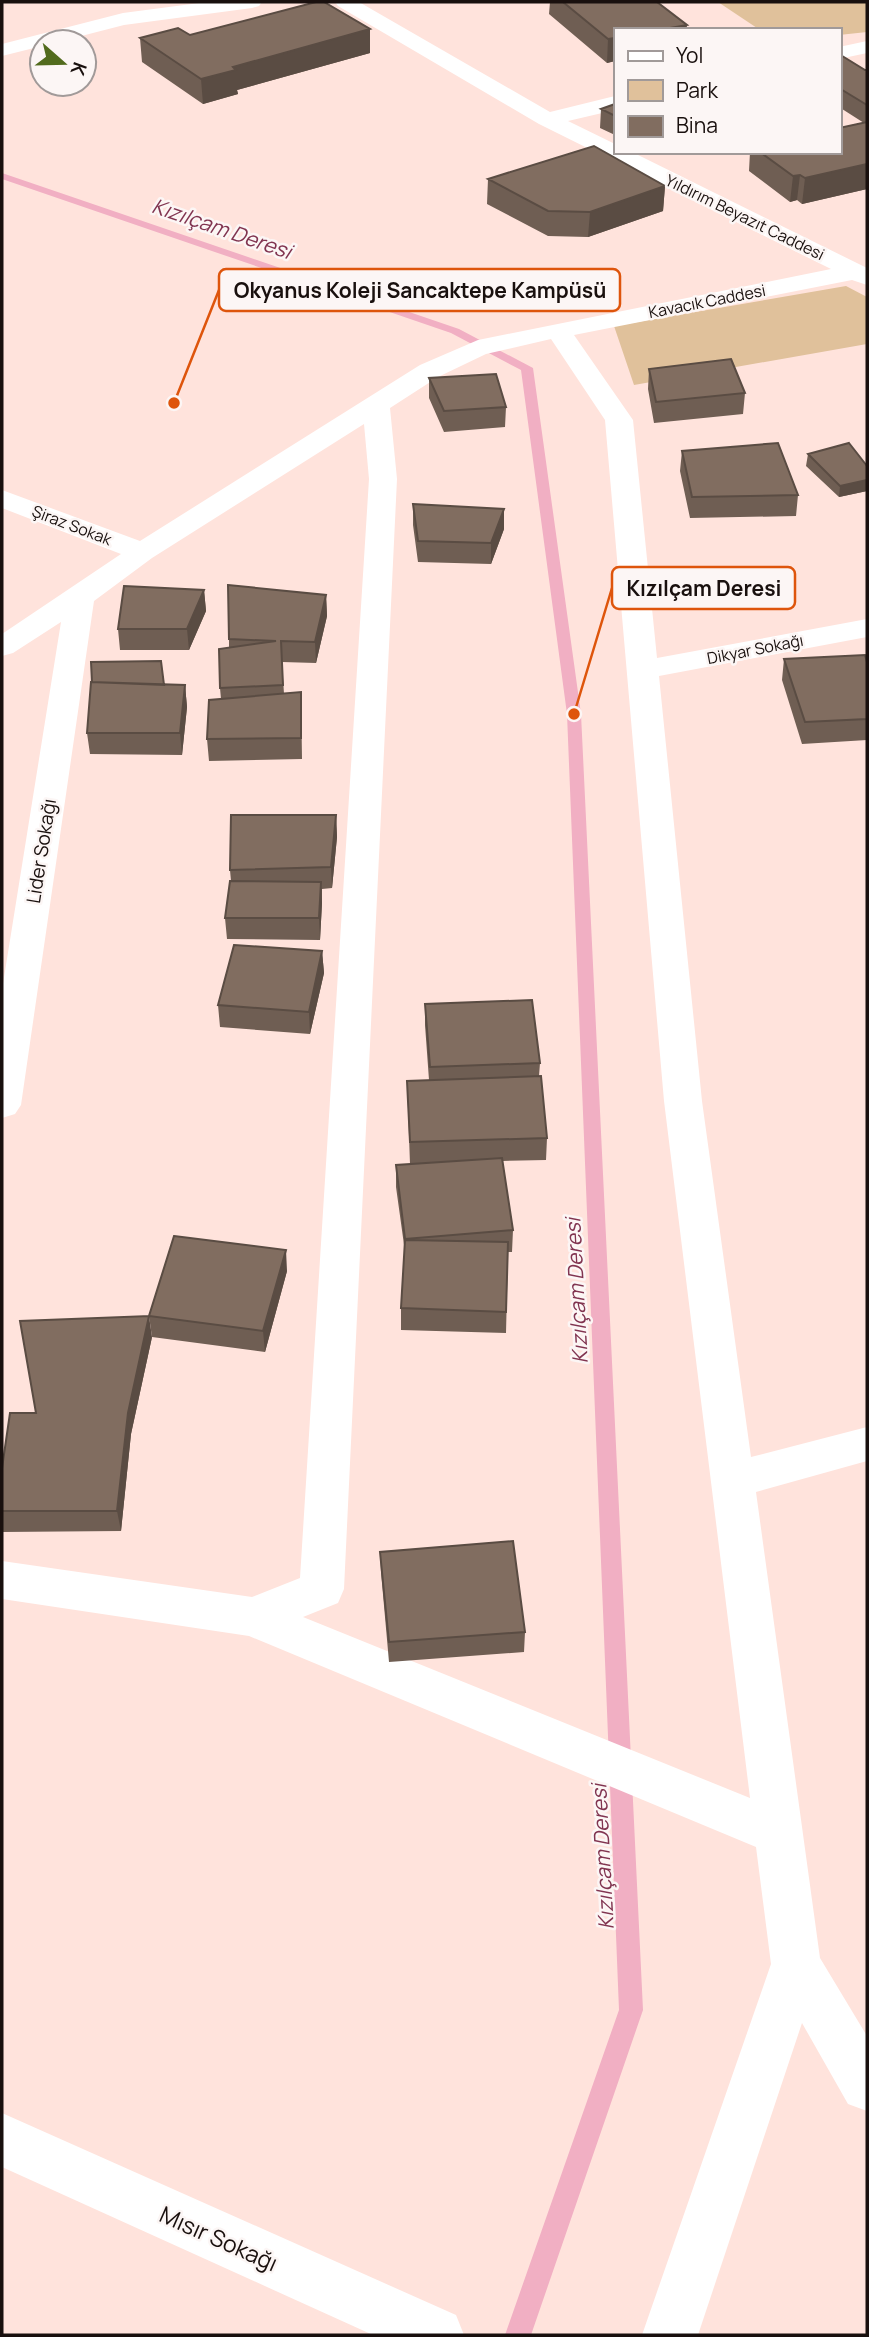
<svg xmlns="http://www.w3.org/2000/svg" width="869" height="2337" viewBox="0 0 869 2337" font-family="Manrope,sans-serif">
  <rect width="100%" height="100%" fill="#ffe3dc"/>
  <path fill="#e0c19b" d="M718,2H867V32L839,35V30H760Z
    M846,286L867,297V344L634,385L614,326Z"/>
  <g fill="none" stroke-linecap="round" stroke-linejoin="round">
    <path fill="#f1afc3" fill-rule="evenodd" d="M2,173L459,329L533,368L581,714L643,2010L531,2335H505L619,2010L567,714L521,370L451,333L2,179Z"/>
    <path fill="#fff" fill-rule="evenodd" d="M207,2H262L259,6L252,8L124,25L58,42H42V46L2,56V44L123,13Z
      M335,2H359L550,112L615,96V110L568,121L615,144V152H632L867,268V285L852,280L574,335L633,420L657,658L867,619V637L659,676L702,1101L751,1457L867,1427V1461L756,1492L820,1958L867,2036V2111L848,2104L802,2023L698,2335H642L771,1964L756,1847L249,1636L2,1599V1561L252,1597L300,1578L369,479L364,424L152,558L94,601L21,1105L15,1114L2,1118V990L61,622L13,653L2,656V634L121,554L2,508V490L140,541L420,365L478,340L831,269L539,124L338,6ZM551,339L605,420L664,1101L750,1798L303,1617L338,1603L344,1589L397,479L390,408L438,377L486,354Z
      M867,41V53L839,59V47Z
      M2,2113L456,2315L464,2335H373L2,2167Z"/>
  </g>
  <path fill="#6f5e53" d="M550,2H657L687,25L686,30H615V61L607,63L549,14Z
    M190,35L370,53L237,90L238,94L203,104L142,62L140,38Z
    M839,54L865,70H867V189L802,204L797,200L790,202L749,171L750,152H839L864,123L839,107Z
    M615,104V135L600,128L601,109Z
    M488,179L665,186L663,211L588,237L548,236L487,204Z
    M649,369L745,393L743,414L654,423L648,389Z
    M429,378L506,407L505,427L444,432L429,398Z
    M682,451L798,495L796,516L690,518L680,471Z
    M808,454L867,466V491L839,497L806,466Z
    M413,504L504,509V529L491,564L418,562L413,525Z
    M204,590L206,611L189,650H120L118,629Z
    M326,595L327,616L316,663L282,662L284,694L301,692L302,759L209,761L207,739L221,699L220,688L229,648V639Z
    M784,659L867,662V740L802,744L782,680Z
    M164,685H185L187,707L182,755L90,754L87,733Z
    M336,815L337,837L332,888L322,889V903L320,940L227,939L225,918L231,881L230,870Z
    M322,951L324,973L310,1034L220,1027L218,1005Z
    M425,1004L540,1063L539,1076L547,1138L546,1160L502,1161L513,1230L512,1252H508L506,1333L401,1330V1308L405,1252L396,1187V1165L410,1164L407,1081L429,1080L425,1025Z
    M287,1271L265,1352L152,1337L149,1316Z
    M152,1337L131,1434L121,1531L2,1532V1468L36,1413Z
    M380,1552L525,1632L524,1652L389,1662L381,1572Z"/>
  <path fill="#5a4c43" d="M687,25L686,30H659Z
    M370,29V53L237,90L238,94L203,104L201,79L233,67Z
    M615,38V61L607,63L608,39Z
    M867,164V189L802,204L805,178Z
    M800,175L797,200L790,202L793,176Z
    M665,186L663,211L588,237L590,212Z
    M867,480V491L839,497L840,486Z
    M504,509V529L491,564V543Z
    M204,590L206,611L189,650L187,629Z
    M326,595L327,616L316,663L315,642Z
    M185,685L187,707L182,755L180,733Z
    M336,815L337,837L332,888L331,867Z
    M321,882L322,903L320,940L319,918Z
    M322,951L324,973L310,1034L309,1012Z
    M286,1250L287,1271L265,1352L263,1331Z
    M149,1316L152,1337L131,1434L121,1531L117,1511L128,1413Z"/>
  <path fill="#816d60" stroke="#5a4c43" stroke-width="2" d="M316,2H324L370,29L233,67L236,70L201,79L140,38L178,28L190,35Z
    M563,2H657L687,25L659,30H615V38L608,39Z
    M839,54L865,70H867V105L839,88Z
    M615,104V116L601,109Z
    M867,122V164L805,178L800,175L793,176L760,152H839V128Z
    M594,146L665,186L590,212L548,211L488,179Z
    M731,359L745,393L656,402L649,369Z
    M496,374L506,407L444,411L429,378Z
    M778,443L798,495L692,497L682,451Z
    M849,443L867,466V480L840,486L808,454Z
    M413,504L504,509L491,543L418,541Z
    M228,585L326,595L315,642L281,641L283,685L220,688L219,649L276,641L229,639Z
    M124,586L204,590L187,629H118Z
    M865,655L867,662V719L805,722L784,659Z
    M161,661L164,685L92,682L91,662Z
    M91,682L185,685L180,733H87Z
    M301,692V738L207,739L209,700Z
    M231,815H336L331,867L230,870Z
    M230,881L321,882L319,918H225Z
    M234,945L322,951L309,1012L218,1005Z
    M532,1000L540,1063L430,1067L425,1004Z
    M541,1076L547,1138L410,1142L407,1081Z
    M502,1158L513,1230L405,1239L396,1165Z
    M174,1236L286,1250L263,1331L149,1316Z
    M405,1240L508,1242L506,1312L401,1308Z
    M149,1316L128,1413L117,1511H2V1468L10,1413H36L20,1321Z
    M513,1541L525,1632L389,1642L380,1552Z"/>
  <g text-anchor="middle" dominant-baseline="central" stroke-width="5" stroke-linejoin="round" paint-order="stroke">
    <g font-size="16" fill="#19100e" stroke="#fcf6f5">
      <text transform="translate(745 217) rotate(26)">Yıldırım Beyazıt Caddesi</text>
      <text transform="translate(707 301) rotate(-11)">Kavacık Caddesi</text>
      <text transform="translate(72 525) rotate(21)">Şiraz Sokak</text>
      <text transform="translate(755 649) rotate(-11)">Dikyar Sokağı</text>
    </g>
    <g font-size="19" fill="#19100e" stroke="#fcf6f5">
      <text transform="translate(41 851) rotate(-81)">Lider Sokağı</text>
    </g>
    <g font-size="21" font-style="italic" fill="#813450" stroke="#fcf6f5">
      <text transform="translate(222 228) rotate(19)">Kızılçam Deresi</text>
      <text transform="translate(576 1291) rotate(-93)">Kızılçam Deresi</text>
      <text transform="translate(602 1857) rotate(-93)">Kızılçam Deresi</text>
    </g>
    <g font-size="23" fill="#19100e" stroke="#fcf6f5">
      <text transform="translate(219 2238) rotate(24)">Mısır Sokağı</text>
    </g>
  </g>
  <path fill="none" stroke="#de550c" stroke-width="2.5" d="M174 403L219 290M574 714L612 588"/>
  <g fill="#de550c" stroke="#fcf6f5" stroke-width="2.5">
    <circle cx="174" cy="403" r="7"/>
    <circle cx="574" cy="714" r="7"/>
  </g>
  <g fill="#fcf6f5" stroke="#de550c" stroke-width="2.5">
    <rect x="219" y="269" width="401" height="42" rx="7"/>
    <rect x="612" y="567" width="183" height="42" rx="7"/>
  </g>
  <g font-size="21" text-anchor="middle" font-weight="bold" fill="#19100e">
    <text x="420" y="298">Okyanus Koleji Sancaktepe Kampüsü</text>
    <text x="704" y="596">Kızılçam Deresi</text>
  </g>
  <rect width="869" height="2337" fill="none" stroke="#19100e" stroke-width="7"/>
  <rect x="614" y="28" width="228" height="126" fill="#fcf6f5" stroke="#a19a99" stroke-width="2"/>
  <rect x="628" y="51" width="35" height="10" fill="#ffffff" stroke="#a19a99" stroke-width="2"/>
  <text x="676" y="63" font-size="21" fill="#19100e">Yol</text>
  <rect x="628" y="80" width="35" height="21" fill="#e0c19b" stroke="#a19a99" stroke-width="2"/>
  <text x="676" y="98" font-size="21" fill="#19100e">Park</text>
  <rect x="628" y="116" width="35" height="21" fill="#816d60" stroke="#a19a99" stroke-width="2"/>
  <text x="676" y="133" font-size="21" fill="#19100e">Bina</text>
  <g transform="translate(63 63) rotate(110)"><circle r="33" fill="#fcf6f5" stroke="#a19a99" stroke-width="2"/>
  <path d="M0-5L12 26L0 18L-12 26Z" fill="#526b1d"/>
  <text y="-10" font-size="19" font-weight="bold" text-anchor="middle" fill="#19100e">K</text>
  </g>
</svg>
